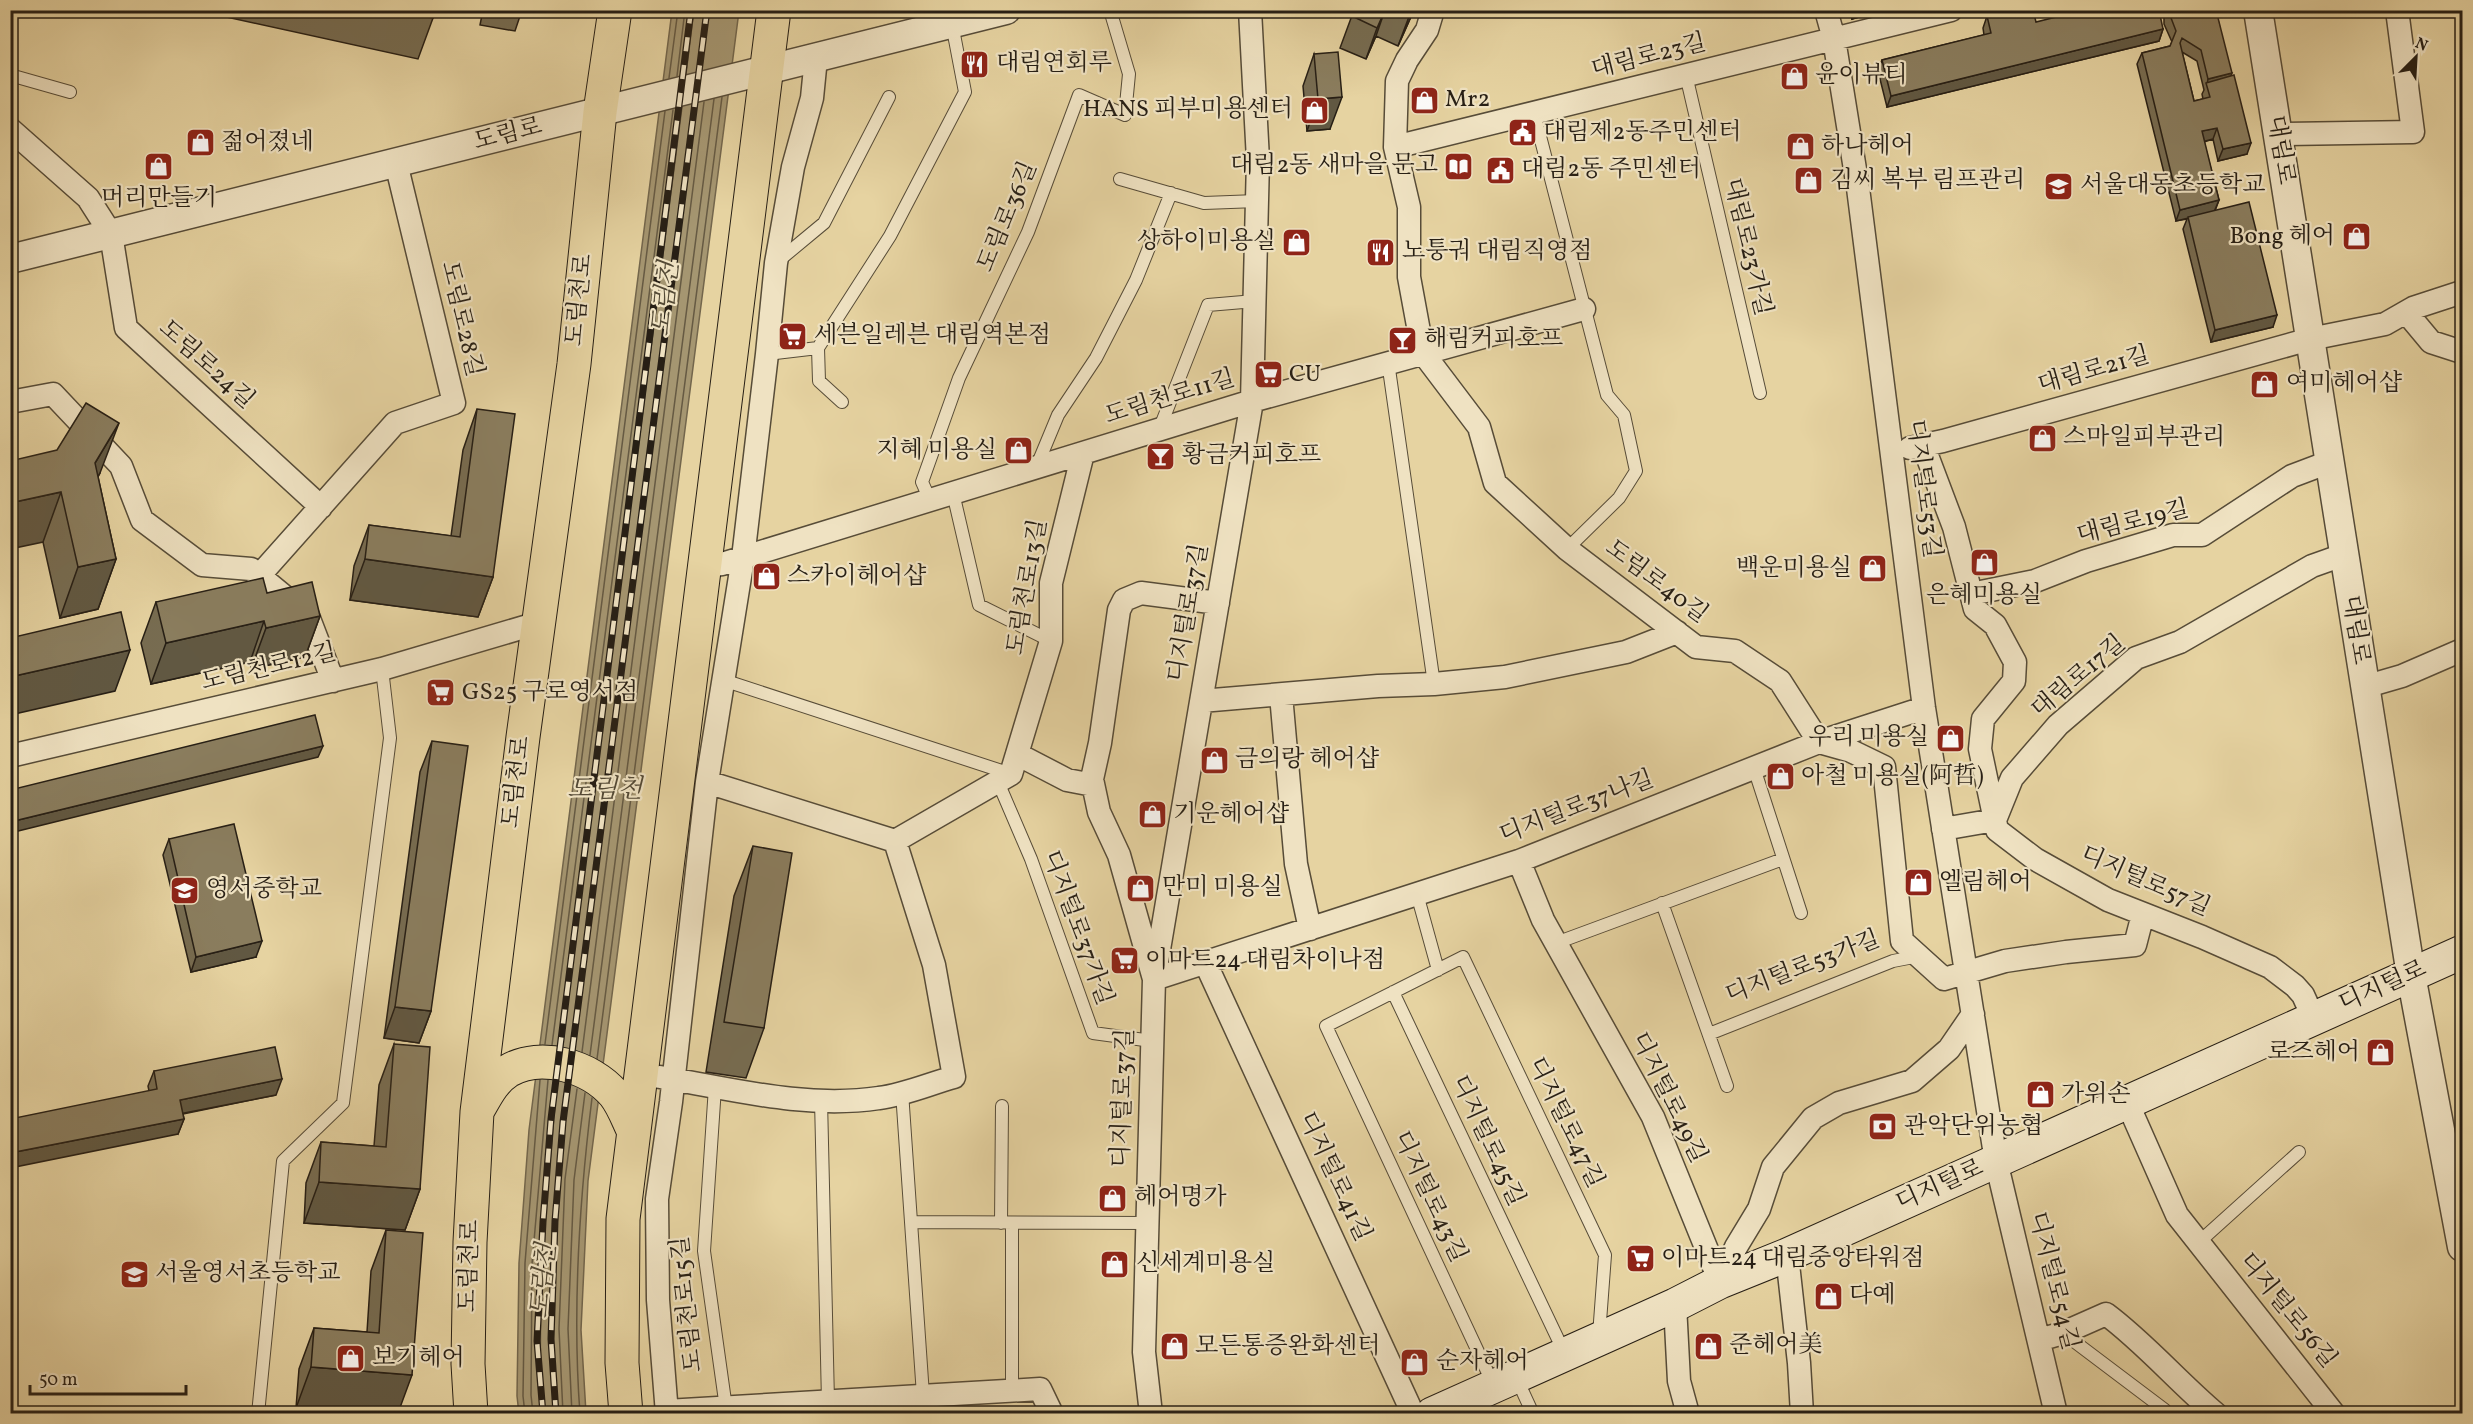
<svg xmlns="http://www.w3.org/2000/svg" width="2473" height="1424" viewBox="0 0 2473 1424" font-family="Vollkorn,'Noto Serif KR',serif">
  <rect width="100%" height="100%" fill="#e6d3a1"/>
  <filter id="stains"><feTurbulence type="fractalNoise" baseFrequency=".00333" numOctaves="4"/><feColorMatrix values="0 0 0 0 .2 0 0 0 0 .09 0 0 0 0 .02 0 0 0 .5 -.17"/></filter>
  <radialGradient id="worn" r=".72"><stop offset=".6" stop-color="#630" stop-opacity="0"/><stop offset="1" stop-color="#630" stop-opacity=".3"/></radialGradient>
  <path fill="#a59671" stroke="#73664c" stroke-width="1.5" d="M672,11H739L588,1181L581,1330L586,1413L519,1414L517,1396L519,1263L529,1130Z"/>
  <g fill="none" stroke-linecap="round" stroke-linejoin="round">
    <path stroke="#665a43" stroke-width="1.5" d="M686,74L694,10
      M677,76L685,10
      M669,78L678,10
      M545,1044L665,111
      M552,1045L673,110
      M561,1046L682,107
      M582,1052L704,102
      M590,1055L714,99
      M597,1059L722,97
      M525,1414L523,1396L525,1263L540,1080
      M533,1414L531,1395L532,1264L548,1080
      M542,1414L540,1394L541,1264L557,1082
      M563,1414L559,1329L565,1179L577,1089
      M572,1414L568,1329L574,1180L585,1093
      M580,1414C572,1308 579,1203 592,1098"/>
    <defs>
      <path id="service" d="M10,75L70,92
        M1686,75L1760,393
        M1534,113L1607,395L1624,415L1636,471L1619,498L1567,549
        M1120,179L1204,203L1257,201
        M777,262L824,223L889,97
        M767,354L818,348
        M1388,362L1434,684
        M842,402L819,381L818,348L890,236L965,92L952,24
        M1159,430L1208,305L1255,301
        M1036,468L1058,415L1096,358L1136,280L1171,193
        M953,493L979,605L1051,641
        M930,500L922,482L959,378L1028,232L1079,95L1125,115L1129,74L1110,10
        M723,680L1011,774
        M1754,768L1801,913
        M998,782L1031,859L1093,1033L1152,1041
        M1417,894L1438,970
        M1662,903L1727,1086
        M1556,943L1783,859
        M1393,992L1565,1354
        M1709,1034L1893,961L1919,956
        M715,1087L704,1251L726,1408
        M902,1092L923,1395
        M821,1100L828,1401
        M911,1222L1147,1223
        M1001,1223L1002,1106
        M1012,1223V1390
        M2198,1243L2299,1152
        M2063,1333L2165,1410L2164,1414
        M1516,1377L1533,1414
        M1494,1386L1326,1026L1463,957L1605,1255L1599,1335
        M258,1414L283,1161L343,1103L390,738L382,669"/>
      <path id="minor" d="M1433,10L1427,30L1407,60L1397,81L1395,147L1409,207V277L1423,353L1479,427L1495,483L1567,549L1696,647L1735,651L1780,681L1819,742L1851,751L1884,767L1902,941L1944,979L2005,961L2066,952L2135,945L2143,914
        M1826,10L1834,39L1858,188L1924,708L1996,1161L2056,1414
        M10,129L88,198L111,234L126,328L321,507
        M2278,134L2413,132L2397,10
        M1395,147L1951,10
        M2406,312L2431,342L2462,352
        M10,402L53,394L121,466L142,520L202,565L251,569L308,616L333,681
        M1923,445L1954,527L1975,609L1995,625L2015,662L2014,681L1983,719L1980,749L1997,830L2035,859L2108,900L2202,937L2270,967L2295,986L2303,995L2308,1006L2310,1020
        M1910,448L1943,441L2310,339L2385,324L2413,308L2462,292
        M704,566L722,564L1252,401L1584,309
        M259,576L395,423L454,403L396,163
        M1971,594L2035,581L2086,561L2173,535H2202L2292,476L2329,462
        M1218,603L1141,593L1124,600L1119,610L1100,743L1092,779L1099,812L1119,855L1154,979L1519,861L1819,742L1924,708
        M2364,687L2402,676L2462,650
        M1281,695L1296,864L1310,929
        M1201,701L1378,686L1434,684L1505,677L1626,652L1677,632
        M1017,754L1067,780L1093,785
        M10,756L382,669L538,623
        M707,782L895,841
        M1943,829L1995,820L2012,778L2058,725L2136,658L2180,642L2312,566L2343,555
        M1519,861L1543,920L1653,1117L1720,1282
        M1205,962L1413,1414
        M660,1077C732,1089 806,1109 879,1098C904,1095 929,1084 954,1077L934,965L895,841L1011,774L1051,641V583L1083,453
        M2127,1102L2177,1215L2334,1414
        M1787,1255L1799,1363L1802,1414
        M1720,1282L1736,1247L1759,1209L1773,1167L1813,1118L1839,1103L1912,1081L1949,1049L1973,1014
        M1675,1305L1679,1381L1688,1414
        M2039,1340L2063,1333L2106,1314C2145,1343 2178,1382 2216,1414
        M666,1411L1040,1389L1052,1414
        M667,1414L658,1300L657,1199L671,1102L707,782L743,558L767,354L776,263L793,167L812,98L816,58
        M1151,1414L1144,1352L1154,979L1252,401L1258,160L1250,10"/>
      <path id="tertiary" d="M2258,10L2411,975L2462,1247
        M10,259L1006,10"/>
      <path id="secondary" d="M1432,1414L1675,1305L1720,1282L1787,1255L2462,952"/>
      <path id="primary" d="M479,1108C487,1094 494,1080 508,1071C541,1051 591,1067 614,1094C623,1105 628,1120 634,1132
        M471,1414L468,1364L470,1242L477,1112L523,737L574,364L600,112L615,10
        M626,1414L622,1363L623,1219L774,10"/>
    </defs>
    <use href="#service" stroke="#574c38" stroke-width="14"/>
    <use href="#minor" stroke="#574c38" stroke-width="25"/>
    <use href="#tertiary" stroke="#574c38" stroke-width="31"/>
    <use href="#secondary" stroke="#271f15" stroke-width="35"/>
    <use href="#primary" stroke="#271f15" stroke-width="35"/>
    <use href="#service" stroke="#efe2c2" stroke-width="12"/>
    <use href="#minor" stroke="#efe2c2" stroke-width="22"/>
    <use href="#tertiary" stroke="#efe2c2" stroke-width="28"/>
    <use href="#secondary" stroke="#efe2c2" stroke-width="33"/>
    <use href="#primary" stroke="#e6d3a1" stroke-width="33"/>
    <defs>
      <path id="rail" d="M543,1414L537,1341L543,1222L551,1119L691,10
        M556,1414L551,1339L555,1221L563,1122L707,10"/>
    </defs>
    <use href="#rail" stroke="#271f15" stroke-width="7"/>
    <use href="#rail" stroke="#efe2c2" stroke-width="4.5" stroke-dasharray="14" stroke-linecap="butt"/>
  </g>
  <path fill="#776c51" stroke="#271f15" stroke-width="1.5" fill-rule="evenodd" d="M209,10H435L433,18L418,59L208,13Z
    M483,10H522L515,31L480,25Z
    M1354,10H1414L1398,46L1376,36L1366,59L1340,48Z
    M1849,10H1882L1852,19Z
    M2164,10H2216L2247,154L2218,161L2213,139L2204,142L2219,200L2215,211L2273,327L2211,342L2183,229L2187,219L2176,221L2137,64L2142,53L2170,46L2172,42L2164,24ZM2182,52L2197,61L2204,90L2202,94L2203,99L2194,101Z
    M1987,16L2036,22L2163,29L2159,41L1887,107L1878,71L1882,60L1984,35L1983,28Z
    M1314,54L1330,129L1307,131L1303,86Z
    M477,409L493,577L478,617L350,600L354,566L369,525L451,536L463,450Z
    M10,461L100,473L98,477L116,559L98,609L60,618L43,542Z
    M267,593L320,616L305,657L251,669L250,662L151,684L141,643L156,602Z
    M432,741L431,1011L419,1043L384,1038L420,772Z
    M169,839L256,957L191,972L163,855Z
    M753,846L764,1028L746,1078L706,1072L734,896Z
    M394,1044L420,1189L405,1230L304,1223L306,1183L321,1142L374,1146L379,1085Z
    M154,1071L276,1095L183,1114L184,1119L178,1134L149,1091L148,1086Z
    M386,1230L399,1410L427,1413H368L296,1408L299,1369L314,1328L367,1332L371,1271Z"/>
  <path fill="#615842" stroke="#271f15" stroke-width="1.5" d="M1385,10L1376,36L1366,59L1377,28Z
    M1411,10H1414L1398,46L1410,14Z
    M1855,10H1882L1852,19Z
    M2163,29L2159,41L1887,107L1891,96Z
    M2232,73L2227,85L2207,84L2208,79Z
    M1342,97L1330,129L1307,131L1318,99Z
    M2217,128L2213,139L2198,143L2202,131Z
    M2251,143L2247,154L2218,161L2223,149Z
    M2219,200L2214,212L2176,221L2180,210Z
    M2277,315L2273,327L2211,342L2215,330Z
    M119,423L100,473L76,513L95,463Z
    M61,492L43,542L10,549V503Z
    M116,559L98,609L60,618L78,567Z
    M365,559L493,577L478,617L350,600Z
    M320,616L305,657L251,669L266,628Z
    M264,621L250,662L151,684L166,643Z
    M130,650L115,691L10,715V677Z
    M323,746L318,757L10,833V822Z
    M262,941L256,957L191,972L196,957Z
    M395,1007L431,1011L419,1043L384,1038Z
    M282,1079L276,1095L174,1115L180,1100Z
    M184,1119L178,1134L10,1168V1153Z
    M319,1182L420,1189L405,1230L304,1223Z
    M311,1367L412,1375L398,1413L391,1410L389,1413H368L296,1408Z"/>
  <path fill="#8a7d5e" stroke="#271f15" stroke-width="1.5" d="M399,10H435L433,18Z
    M1354,10H1385L1377,28L1352,16Z
    M1401,10H1411L1410,14Z
    M2011,10H2033L2036,22L2084,10H2159L2163,29L1891,96L1882,60L1991,33L1987,16Z
    M2168,10H2216L2232,73L2208,79L2201,50L2182,38L2180,43L2194,101L2210,97L2206,83L2234,75L2251,143L2223,149L2217,128L2202,131L2219,200L2180,210L2142,53L2170,46L2176,31Z
    M1338,52L1342,97L1318,99L1314,54Z
    M2249,202L2277,315L2215,330L2188,217Z
    M86,403L119,423L95,463L116,559L78,567L61,492L10,503V461L57,450Z
    M477,409L515,414L493,577L365,559L369,525L460,537Z
    M263,578L267,593L312,582L320,616L266,628L264,621L166,643L156,602Z
    M121,612L130,650L10,677V638Z
    M315,715L323,746L10,822V790Z
    M432,741L468,746L431,1011L395,1007Z
    M234,824L262,941L196,957L169,839Z
    M753,846L792,853L764,1028L724,1022Z
    M394,1044L430,1047L420,1189L319,1182L321,1142L386,1147Z
    M275,1047L282,1079L180,1100L184,1119L10,1153V1119L157,1089L154,1071Z
    M386,1230L423,1233L412,1375L311,1367L314,1328L379,1333Z
    M391,1410L427,1412V1413H391Z"/>
  <defs>
    <symbol id="restaurant-square" viewBox="-11 -11 22 22"><rect x="-9" y="-9" width="18" height="18" rx="4" fill="#8f2418" stroke="#efe2c2"/><path d="M-5-6h1v4h1v-4h1v4h1v-4h1v5L-1.5 .5V6h-2V.5L-5-1ZM5-6V6H3V1.5H1.5Q1.5-4 5-6Z" fill="#fff"/></symbol>
    <symbol id="shop-square" viewBox="-11 -11 22 22"><rect x="-9" y="-9" width="18" height="18" rx="4" fill="#8f2418" stroke="#efe2c2"/><path d="M-5-2.5h2.3a2.7 3.5 0 0 1 5.4 0H5L5.5 6h-11ZM-1.5-2.5h3a1.5 2.3 0 0 0-3 0Z" fill="#fff"/></symbol>
    <symbol id="civic-square" viewBox="-11 -11 22 22"><rect x="-9" y="-9" width="18" height="18" rx="4" fill="#8f2418" stroke="#efe2c2"/><path d="M-.6-6.5H3V-4.5H.6V-3L4-1V1h2V6H-6V1h2V-1L-.6-3ZM-1.2 2.5V6h2.4V2.5Z" fill="#fff"/></symbol>
    <symbol id="library-square" viewBox="-11 -11 22 22"><rect x="-9" y="-9" width="18" height="18" rx="4" fill="#8f2418" stroke="#efe2c2"/><path d="M-6-4Q-3-5.5-.7-3.5V5Q-3 3-6 4ZM6-4Q3-5.5 .7-3.5V5Q3 3 6 4Z" fill="#fff"/></symbol>
    <symbol id="school-square" viewBox="-11 -11 22 22"><rect x="-9" y="-9" width="18" height="18" rx="4" fill="#8f2418" stroke="#efe2c2"/><path d="M0-5L7-2L0 1L-7-2ZM-4 1L0 2.5L4 1V4Q0 6-4 4Z" fill="#fff"/></symbol>
    <symbol id="supermarket-square" viewBox="-11 -11 22 22"><rect x="-9" y="-9" width="18" height="18" rx="4" fill="#8f2418" stroke="#efe2c2"/><path d="M-6-5.5h2.5l.6 2H6L4.5 2H-2.5L-4.4-4H-6ZM-1.5 3.2a1.3 1.3 0 1 0 .1 0ZM3 3.2a1.3 1.3 0 1 0 .1 0Z" fill="#fff"/></symbol>
    <symbol id="bar-square" viewBox="-11 -11 22 22"><rect x="-9" y="-9" width="18" height="18" rx="4" fill="#8f2418" stroke="#efe2c2"/><path d="M-6-5H6L.8 .8V4.5H3.5V6h-7V4.5H-.8V.8Z" fill="#fff"/></symbol>
    <symbol id="bank-square" viewBox="-11 -11 22 22"><rect x="-9" y="-9" width="18" height="18" rx="4" fill="#8f2418" stroke="#efe2c2"/><path d="M-6-4H6V4H-6ZM0-2.3a2.3 2.3 0 1 0 0 4.6a2.3 2.3 0 1 0 0-4.6Z" fill="#fff"/></symbol>
  </defs>
  <g fill-rule="evenodd">
    <use href="#restaurant-square" x="958" y="48" width="33" height="33"/>
    <use href="#shop-square" x="1778" y="60" width="33" height="33"/>
    <use href="#shop-square" x="1408" y="84" width="33" height="33"/>
    <use href="#shop-square" x="1298" y="94" width="33" height="33"/>
    <use href="#civic-square" x="1506" y="116" width="33" height="33"/>
    <use href="#shop-square" x="184" y="126" width="33" height="33"/>
    <use href="#shop-square" x="1784" y="130" width="33" height="33"/>
    <use href="#shop-square" x="142" y="150" width="33" height="33"/>
    <use href="#library-square" x="1442" y="150" width="33" height="33"/>
    <use href="#civic-square" x="1484" y="154" width="33" height="33"/>
    <use href="#shop-square" x="1792" y="164" width="33" height="33"/>
    <use href="#school-square" x="2042" y="170" width="33" height="33"/>
    <use href="#shop-square" x="2340" y="220" width="33" height="33"/>
    <use href="#shop-square" x="1280" y="226" width="33" height="33"/>
    <use href="#restaurant-square" x="1364" y="236" width="33" height="33"/>
    <use href="#supermarket-square" x="776" y="320" width="33" height="33"/>
    <use href="#bar-square" x="1386" y="324" width="33" height="33"/>
    <use href="#supermarket-square" x="1252" y="358" width="33" height="33"/>
    <use href="#shop-square" x="2248" y="368" width="33" height="33"/>
    <use href="#shop-square" x="2026" y="422" width="33" height="33"/>
    <use href="#shop-square" x="1002" y="434" width="33" height="33"/>
    <use href="#bar-square" x="1144" y="440" width="33" height="33"/>
    <use href="#shop-square" x="1968" y="546" width="33" height="33"/>
    <use href="#shop-square" x="1856" y="552" width="33" height="33"/>
    <use href="#shop-square" x="750" y="560" width="33" height="33"/>
    <use href="#supermarket-square" x="424" y="676" width="33" height="33"/>
    <use href="#shop-square" x="1934" y="722" width="33" height="33"/>
    <use href="#shop-square" x="1198" y="744" width="33" height="33"/>
    <use href="#shop-square" x="1764" y="760" width="33" height="33"/>
    <use href="#shop-square" x="1136" y="798" width="33" height="33"/>
    <use href="#shop-square" x="1902" y="866" width="33" height="33"/>
    <use href="#shop-square" x="1124" y="872" width="33" height="33"/>
    <use href="#school-square" x="168" y="874" width="33" height="33"/>
    <use href="#supermarket-square" x="1108" y="944" width="33" height="33"/>
    <use href="#shop-square" x="2364" y="1036" width="33" height="33"/>
    <use href="#shop-square" x="2024" y="1078" width="33" height="33"/>
    <use href="#bank-square" x="1866" y="1110" width="33" height="33"/>
    <use href="#shop-square" x="1096" y="1182" width="33" height="33"/>
    <use href="#supermarket-square" x="1624" y="1242" width="33" height="33"/>
    <use href="#shop-square" x="1098" y="1248" width="33" height="33"/>
    <use href="#school-square" x="118" y="1258" width="33" height="33"/>
    <use href="#shop-square" x="1812" y="1280" width="33" height="33"/>
    <use href="#shop-square" x="1692" y="1330" width="33" height="33"/>
    <use href="#shop-square" x="1158" y="1330" width="33" height="33"/>
    <use href="#shop-square" x="334" y="1342" width="33" height="33"/>
    <use href="#shop-square" x="1398" y="1346" width="33" height="33"/>
  </g>
  <g text-anchor="middle" dominant-baseline="central" stroke-width="4.5" stroke-linejoin="round" paint-order="stroke">
    <g font-size="24" fill="#271f15" stroke="#efe2c2">
      <text transform="translate(1649 57) rotate(-14)">대림로23길</text>
      <text transform="translate(508 135) rotate(-14)">도림로</text>
      <text transform="translate(2280 150) rotate(81)">대림로</text>
      <text transform="translate(1008 217) rotate(-67)">도림로36길</text>
      <text transform="translate(1747 247) rotate(77)">대림로23가길</text>
      <text transform="translate(580 300) rotate(-84)">도림천로</text>
      <text transform="translate(461 319) rotate(77)">도림로28길</text>
      <text transform="translate(206 365) rotate(42)">도림로24길</text>
      <text transform="translate(2094 371) rotate(-16)">대림로21길</text>
      <text transform="translate(1170 398) rotate(-17)">도림천로11길</text>
      <text transform="translate(1923 489) rotate(83)">디지털로53길</text>
      <text transform="translate(2133 523) rotate(-14)">대림로19길</text>
      <text transform="translate(1656 582) rotate(37)">도림로40길</text>
      <text transform="translate(1028 587) rotate(-80)">도림천로13길</text>
      <text transform="translate(1189 613) rotate(-80)">디지털로37길</text>
      <text transform="translate(2355 630) rotate(81)">대림로</text>
      <text transform="translate(269 668) rotate(-13)">도림천로12길</text>
      <text transform="translate(2079 677) rotate(-40)">대림로17길</text>
      <text transform="translate(517 782) rotate(-83)">도림천로</text>
      <text transform="translate(1577 808) rotate(-21)">디지털로37나길</text>
      <text transform="translate(2145 882) rotate(24)">디지털로57길</text>
      <text transform="translate(1077 928) rotate(70)">디지털로37가길</text>
      <text transform="translate(1803 968) rotate(-21)">디지털로53가길</text>
      <text transform="translate(2383 987) rotate(-24)">디지털로</text>
      <text transform="translate(1124 1098) rotate(-88)">디지털로37길</text>
      <text transform="translate(1668 1098) rotate(64)">디지털로49길</text>
      <text transform="translate(1565 1123) rotate(64)">디지털로47길</text>
      <text transform="translate(1487 1141) rotate(65)">디지털로45길</text>
      <text transform="translate(1334 1177) rotate(65)">디지털로41길</text>
      <text transform="translate(1940 1186) rotate(-24)">디지털로</text>
      <text transform="translate(1429 1197) rotate(65)">디지털로43길</text>
      <text transform="translate(470 1266) rotate(-88)">도림천로</text>
      <text transform="translate(2053 1281) rotate(76)">디지털로54길</text>
      <text transform="translate(688 1304) rotate(-96)">도림천로15길</text>
      <text transform="translate(2287 1311) rotate(51)">디지털로56길</text>
    </g>
    <g font-size="24" fill="#271f15" stroke="#efe2c2" text-anchor="start">
      <text x="996" y="64">대림연회루</text>
      <text x="1815" y="76">윤이뷰티</text>
      <text x="1445" y="100">Mr2</text>
      <text x="1293" y="110" text-anchor="end">HANS 피부미용센터</text>
      <text x="1543" y="133">대림제2동주민센터</text>
      <text x="221" y="143">젊어졌네</text>
      <text x="1821" y="147">하나헤어</text>
      <text x="1438" y="166" text-anchor="end">대림2동 새마을 문고</text>
      <text x="1521" y="170">대림2동 주민센터</text>
      <text x="1830" y="181">김씨 복부 림프관리</text>
      <text x="2080" y="186">서울대동초등학교</text>
      <text x="159" y="199" text-anchor="middle">머리만들기</text>
      <text x="2335" y="237" text-anchor="end">Bong 헤어</text>
      <text x="1276" y="242" text-anchor="end">상하이미용실</text>
      <text x="1402" y="252">노퉁궈 대림직영점</text>
      <text x="814" y="336">세븐일레븐 대림역본점</text>
      <text x="1424" y="340">해림커피호프</text>
      <text x="1289" y="375">CU</text>
      <text x="2286" y="384">여미헤어샵</text>
      <text x="2063" y="438">스마일피부관리</text>
      <text x="997" y="451" text-anchor="end">지혜 미용실</text>
      <text x="1182" y="456">황금커피호프</text>
      <text x="1852" y="569" text-anchor="end">백운미용실</text>
      <text x="787" y="577">스카이헤어샵</text>
      <text x="1984" y="596" text-anchor="middle">은혜미용실</text>
      <text x="462" y="693">GS25 구로영서점</text>
      <text x="1929" y="738" text-anchor="end">우리 미용실</text>
      <text x="1235" y="760">금의랑 헤어샵</text>
      <text x="1801" y="777">아철 미용실(阿哲)</text>
      <text x="1173" y="815">기운헤어샵</text>
      <text x="1939" y="883">엘림헤어</text>
      <text x="1162" y="888">만미 미용실</text>
      <text x="206" y="890">영서중학교</text>
      <text x="1145" y="961">이마트24 대림차이나점</text>
      <text x="2360" y="1053" text-anchor="end">로즈헤어</text>
      <text x="2061" y="1095">가위손</text>
      <text x="1904" y="1127">관악단위농협</text>
      <text x="1134" y="1198">헤어명가</text>
      <text x="1661" y="1259">이마트24 대림중앙타워점</text>
      <text x="1136" y="1264">신세계미용실</text>
      <text x="155" y="1274">서울영서초등학교</text>
      <text x="1849" y="1296">다예</text>
      <text x="1729" y="1346">준헤어美</text>
      <text x="1195" y="1347">모든통증완화센터</text>
      <text x="372" y="1359">보기헤어</text>
      <text x="1436" y="1362">순자헤어</text>
    </g>
    <g font-size="26" font-style="italic" fill="#534935" stroke="#efe2c2">
      <text transform="translate(666 299) rotate(-83)">도림천</text>
      <text x="605" y="790">도림천</text>
      <text transform="translate(544 1281) rotate(-84)">도림천</text>
    </g>
  </g>
  <rect width="2473" height="1424" fill="none" stroke="#e6d3a1" stroke-width="36"/>
  <rect x="12" y="12" width="2449" height="1400" fill="none" stroke="#271f15" stroke-width="3"/>
  <rect x="18" y="18" width="2437" height="1388" fill="none" stroke="#271f15" stroke-width="1.5"/>
  <g transform="translate(2416 57) rotate(24)" stroke="#efe2c2" stroke-width="4.5" paint-order="stroke">
  <path d="M0-4.5L10 22L0 15L-10 22Z" fill="#271f15"/>
  <text y="-9" font-size="16" font-weight="bold" text-anchor="middle" fill="#271f15">N</text>
  </g>
  <path d="M30 1385v9h156v-9" fill="none" stroke="#271f15" stroke-width="3"/>
  <text x="39" y="1385" font-size="18" fill="#271f15" stroke="#efe2c2" stroke-width="4.5" paint-order="stroke">50 m</text>
  <rect width="100%" height="100%" filter="url(#stains)"/>
  <rect width="100%" height="100%" fill="url(#worn)"/>
</svg>
